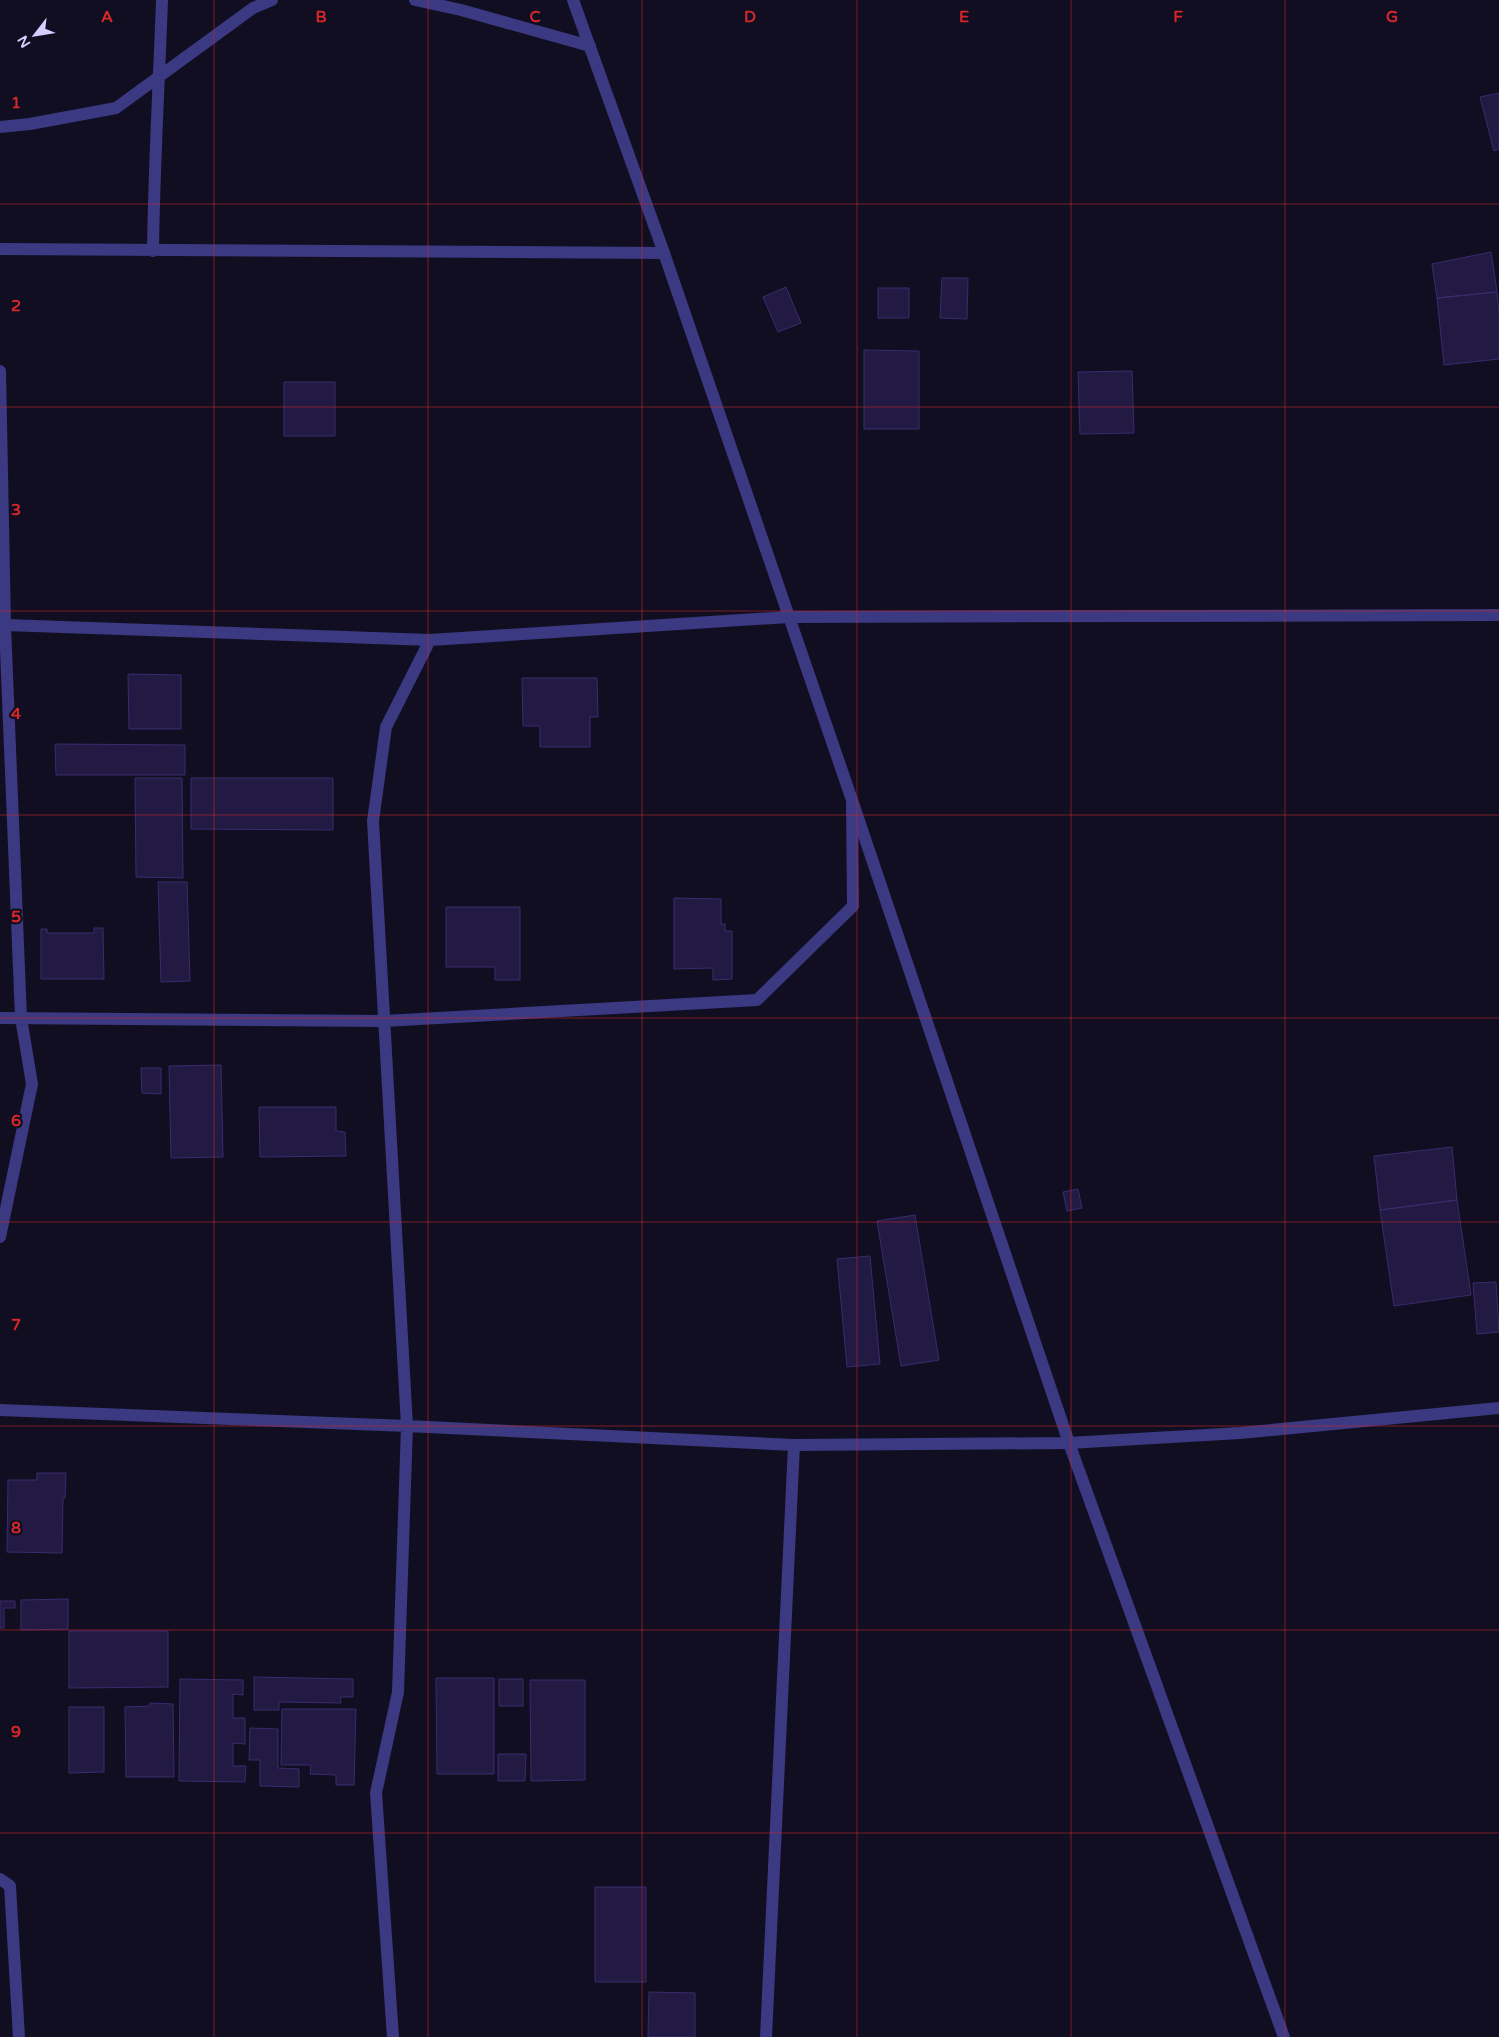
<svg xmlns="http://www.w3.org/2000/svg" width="1499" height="2037" viewBox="0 0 1499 2037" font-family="'Varela Round',sans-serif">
  <rect width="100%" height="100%" fill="#110e22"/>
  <path fill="#221a43" stroke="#382c6f" d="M1499,93V149L1494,151L1480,97Z
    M1491,252L1497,292L1437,298L1432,264Z
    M942,278H968L967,319L940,318Z
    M786,287L801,323L778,332L763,297Z
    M878,288H909V318H878Z
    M1497,292L1499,311V359L1444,365L1437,298Z
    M864,350L919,351V429H864Z
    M1132,371L1134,433L1080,434L1078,372Z
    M284,382H335V436H284Z
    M128,674L181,675V729H129Z
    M522,678H597L598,717H590V747H540V726H523Z
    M55,744L185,745V775H56Z
    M135,778H182L183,878L136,877Z
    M191,778H333V830L191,829Z
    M158,882H187L190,981L161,982Z
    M674,898L721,899V924H725V931H732V979L713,980V968L674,969Z
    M446,907H520V980H495V967H446Z
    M94,928H103L104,979H41V929H47V933H94Z
    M221,1065L223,1157L171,1158L169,1066Z
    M141,1068H161V1094L142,1093Z
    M259,1107H336V1131L345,1132L346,1156L260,1157Z
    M1452,1147L1457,1200L1380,1210L1374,1156Z
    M1078,1189L1082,1208L1067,1211L1063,1192Z
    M1457,1200L1471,1295L1394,1306L1380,1210Z
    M915,1215L939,1360L901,1366L877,1221Z
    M870,1256L880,1364L847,1367L837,1259Z
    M1496,1282L1499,1332L1477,1334L1473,1283Z
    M37,1473H66L65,1498H63L62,1553L7,1552L8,1480H37Z
    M68,1599V1629L21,1630V1600Z
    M0,1601H15V1608H4V1628H0Z
    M69,1631H168V1687L69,1688Z
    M254,1677L353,1679V1697H340L341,1703L279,1702V1710H254Z
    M436,1678H494V1774H437Z
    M180,1679L243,1680V1695L233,1694V1718H245V1744L233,1743V1766H246L245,1782L179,1781Z
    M499,1679H523V1706H499Z
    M530,1680H585V1780L531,1781Z
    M150,1703L173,1704L174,1777H126L125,1707L150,1706Z
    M69,1707H104V1772L69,1773Z
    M282,1709H356L354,1785H336V1775L310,1774L311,1765H281Z
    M250,1728L278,1729V1768L299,1769V1787L260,1786V1760H249Z
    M498,1754H526L525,1781H498Z
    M595,1887H646V1982H595Z
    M649,1992L695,1993V2037H648Z"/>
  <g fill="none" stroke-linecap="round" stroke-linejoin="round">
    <path stroke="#3b3981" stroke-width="12" d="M415,0L461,10L590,46
      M0,127L30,124L116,108L253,8L272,0
      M0,249L664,253
      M153,251C154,167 159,84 162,0
      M0,371L5,625L21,1018L32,1084L0,1237
      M5,625L430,640L789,617L1499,615
      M0,1018L384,1021L757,1000L853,906L852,803
      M0,1410L407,1426L794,1445L1069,1443L1240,1433L1499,1408
      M0,1879L10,1886L19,2037
      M393,2037L376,1793L398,1692L407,1426L373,821L386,727L430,640
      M766,2037L794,1445"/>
    <path stroke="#3b3981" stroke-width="12" d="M573,0L664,253L852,800L1069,1443L1284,2037"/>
  </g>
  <path fill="none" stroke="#d62828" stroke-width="1" stroke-opacity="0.55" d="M214,0V2037M428,0V2037M642,0V2037M857,0V2037M1071,0V2037M1285,0V2037M0,204H1499M0,407H1499M0,611H1499M0,815H1499M0,1018H1499M0,1222H1499M0,1426H1499M0,1630H1499M0,1833H1499"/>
  <g font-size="16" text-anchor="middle" font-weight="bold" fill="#d62828" stroke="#110e22" stroke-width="4.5" stroke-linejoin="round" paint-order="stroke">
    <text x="107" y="22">A</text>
    <text x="321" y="22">B</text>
    <text x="535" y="22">C</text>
    <text x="750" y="22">D</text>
    <text x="964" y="22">E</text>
    <text x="1178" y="22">F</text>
    <text x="1392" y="22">G</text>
    <text x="16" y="108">1</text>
    <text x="16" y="311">2</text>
    <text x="16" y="515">3</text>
    <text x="16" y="719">4</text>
    <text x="16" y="922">5</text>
    <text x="16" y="1126">6</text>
    <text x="16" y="1330">7</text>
    <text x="16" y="1533">8</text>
    <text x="16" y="1737">9</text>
  </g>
  <g transform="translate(35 35) rotate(239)" stroke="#110e22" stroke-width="4" paint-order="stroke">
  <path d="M0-4L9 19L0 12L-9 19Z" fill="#d4cfff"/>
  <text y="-8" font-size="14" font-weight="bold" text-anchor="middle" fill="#d4cfff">N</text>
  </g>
</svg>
